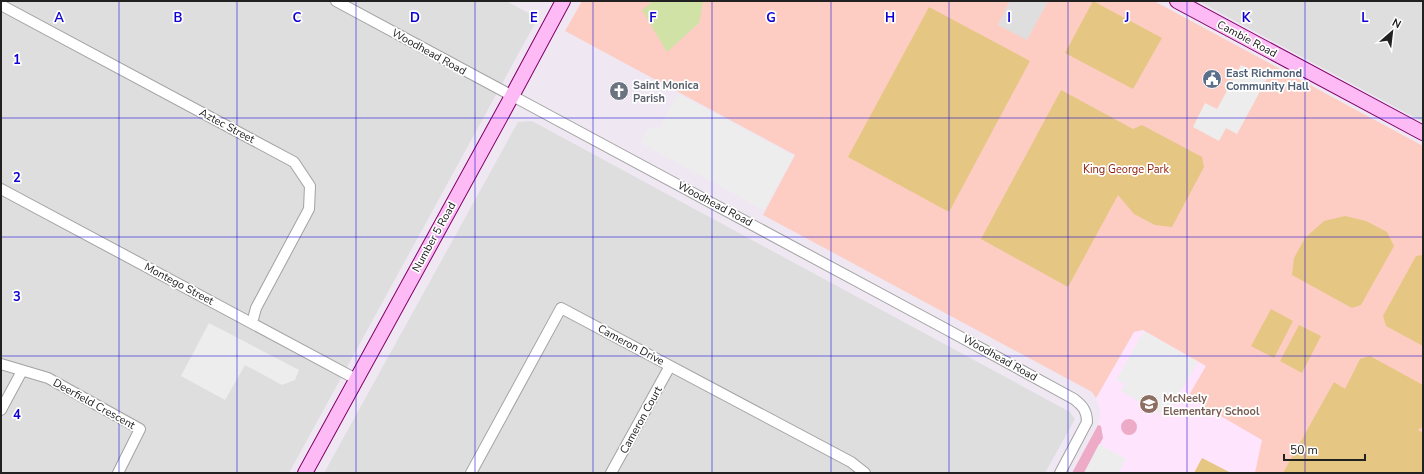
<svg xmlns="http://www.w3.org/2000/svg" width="1424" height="474" viewBox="0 0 1424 474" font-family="'Nunito Sans',sans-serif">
  <rect width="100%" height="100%" fill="#efe8f2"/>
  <path fill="#dededf" d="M1,1H506L538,18L289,473H1Z
    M1010,1H1048L1027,41L998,25Z
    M1198,1H1423V122Z
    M532,121L1070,412L1075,419L1045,473H324L518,122Z"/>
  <path fill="#ffe4fd" d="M1143,330L1206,366L1188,397L1263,440L1255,473H1072L1098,425L1100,417V410L1096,398L1134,332Z"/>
  <path fill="#eeabc7" d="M1121 427a8 8 0 1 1 16 0a8 8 0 1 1-16 0Z
    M1098,425L1101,426L1103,438L1084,473H1072Z"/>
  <path fill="#fdcdc4" d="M582,1H1010L998,25L1027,40L1048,1H1154L1423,146V473H1255L1262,440L1188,397L1206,366L1143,330L1134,332L1096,398L1092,392L763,215L795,155L565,31Z"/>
  <path fill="#e5c682" d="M1093,1L1162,38L1133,89L1065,53Z
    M929,7L1030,61L949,212L848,157Z
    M1061,90L1133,129L1142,125L1202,157L1204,167L1172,227L1155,225L1134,214L1118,195L1068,287L981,239Z
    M1345,216L1366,221L1387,232L1394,246L1361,305L1352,308L1292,275L1294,258L1305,238L1324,221Z
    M1423,255V346L1386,326L1383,316L1416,256Z
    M1271,309L1293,321L1274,358L1251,346Z
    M1299,325L1321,336L1302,373L1280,361Z
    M1370,356L1423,385V426L1418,430L1423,433V473H1283L1334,382L1345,389L1360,359Z
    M1202,458L1231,473H1194Z"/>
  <path fill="#ededed" d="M1241,65L1254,72L1257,67L1270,73L1237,134L1226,128L1219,141L1193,127L1205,103L1217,109Z
    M678,94L794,156L764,210L641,143L650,127L658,130Z
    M209,323L299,370L295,380L282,385L245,365L225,400L181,376Z
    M1144,331L1198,362L1166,417L1121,391L1125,384L1116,380Z
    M1099,444L1126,459L1119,473H1084Z"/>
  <path fill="#d0e2a6" d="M653,1H703L699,23L667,52L642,10Z"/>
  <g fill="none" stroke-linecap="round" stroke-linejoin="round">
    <defs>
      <path id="street" d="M336,1L944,328L1074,399C1083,406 1087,411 1087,422L1060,473
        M1,5L294,162L310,186L309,209L256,308L252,323
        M1,189L356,379
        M1,364L48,378L140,429L118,473
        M1,410L22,371
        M471,473L561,308L851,462L865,473
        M611,473L670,366"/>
      <path id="secondary" d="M1177,1L1423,133
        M305,473L512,96L563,1"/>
    </defs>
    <use href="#street" stroke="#a2a2a2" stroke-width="12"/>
    <use href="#secondary" stroke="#810069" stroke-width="16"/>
    <use href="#street" stroke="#fff" stroke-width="10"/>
    <use href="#secondary" stroke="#febaf5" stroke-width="14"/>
  </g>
  <path fill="none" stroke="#0f00d3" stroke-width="1" stroke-opacity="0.55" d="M119,1V473M237,1V473M356,1V473M475,1V473M593,1V473M712,1V473M831,1V473M949,1V473M1068,1V473M1187,1V473M1305,1V473M1,118H1423M1,237H1423M1,356H1423"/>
  <defs>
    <symbol id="civic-disc" viewBox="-11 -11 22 22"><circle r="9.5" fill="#5c6f8a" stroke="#fff"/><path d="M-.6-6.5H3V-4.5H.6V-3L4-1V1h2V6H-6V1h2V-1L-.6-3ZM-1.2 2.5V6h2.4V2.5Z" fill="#fff"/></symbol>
    <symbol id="church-disc" viewBox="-11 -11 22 22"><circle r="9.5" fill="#6b7280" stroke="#fff"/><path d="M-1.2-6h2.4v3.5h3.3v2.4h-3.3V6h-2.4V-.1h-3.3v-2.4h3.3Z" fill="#fff"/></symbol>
    <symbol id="school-disc" viewBox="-11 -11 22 22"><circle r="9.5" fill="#8d6e63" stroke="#fff"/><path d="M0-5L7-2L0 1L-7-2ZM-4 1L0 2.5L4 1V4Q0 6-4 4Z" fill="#fff"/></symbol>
  </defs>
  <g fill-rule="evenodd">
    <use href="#civic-disc" x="1201" y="68" width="22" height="22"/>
    <use href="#church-disc" x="608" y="80" width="22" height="22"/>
    <use href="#school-disc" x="1138" y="393" width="22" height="22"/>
  </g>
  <g text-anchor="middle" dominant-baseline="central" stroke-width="3.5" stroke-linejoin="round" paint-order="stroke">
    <g font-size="11" fill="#212121" stroke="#fff">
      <text transform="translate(1247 39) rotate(28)">Cambie Road</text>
      <text transform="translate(429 52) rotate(29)">Woodhead Road</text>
      <text transform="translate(227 126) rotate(28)">Aztec Street</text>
      <text transform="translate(715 204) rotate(28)">Woodhead Road</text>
      <text transform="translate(434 237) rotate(-61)">Number 5 Road</text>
      <text transform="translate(179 284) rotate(28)">Montego Street</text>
      <text transform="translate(631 345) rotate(28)">Cameron Drive</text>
      <text transform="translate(1000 358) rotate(29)">Woodhead Road</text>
      <text transform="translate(94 404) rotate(29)">Deerfield Crescent</text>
      <text transform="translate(641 420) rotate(-61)">Cameron Court</text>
    </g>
    <g font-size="11" font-weight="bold" fill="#4e5e75" stroke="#fff" text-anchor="start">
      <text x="1226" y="73">East Richmond<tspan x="1226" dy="13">Community Hall</tspan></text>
    </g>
    <g font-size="11" font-weight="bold" fill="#5b616d" stroke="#fff" text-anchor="start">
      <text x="633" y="85">Saint Monica<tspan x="633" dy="13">Parish</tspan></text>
    </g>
    <g font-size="11" fill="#8a1a05" stroke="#fff">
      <text x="1126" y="169">King George Park</text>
    </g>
    <g font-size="11" font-weight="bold" fill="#785e54" stroke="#fff" text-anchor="start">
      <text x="1163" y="398">McNeely<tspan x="1163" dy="13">Elementary School</tspan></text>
    </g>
  </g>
  <g font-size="13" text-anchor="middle" font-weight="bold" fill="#0f00d3" stroke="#fff" stroke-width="3.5" stroke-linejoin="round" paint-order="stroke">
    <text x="59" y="22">A</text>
    <text x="178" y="22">B</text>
    <text x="297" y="22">C</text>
    <text x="415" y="22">D</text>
    <text x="534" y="22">E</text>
    <text x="653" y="22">F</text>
    <text x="771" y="22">G</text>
    <text x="890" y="22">H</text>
    <text x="1009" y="22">I</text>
    <text x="1127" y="22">J</text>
    <text x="1246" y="22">K</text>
    <text x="1365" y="22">L</text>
    <text x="17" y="64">1</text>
    <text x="17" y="182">2</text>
    <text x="17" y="301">3</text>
    <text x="17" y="419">4</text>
  </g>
  <rect width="1424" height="474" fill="none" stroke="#212121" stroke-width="4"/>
  <g transform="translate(1392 32) rotate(28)" stroke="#ffffff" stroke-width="3" paint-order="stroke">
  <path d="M0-3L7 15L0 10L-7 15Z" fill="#212121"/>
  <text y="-6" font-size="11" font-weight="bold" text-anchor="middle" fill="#212121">N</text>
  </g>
  <path d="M1284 454v6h81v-6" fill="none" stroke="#212121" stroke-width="2"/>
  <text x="1290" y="454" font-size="12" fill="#212121" stroke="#ffffff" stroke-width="3" paint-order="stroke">50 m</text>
</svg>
